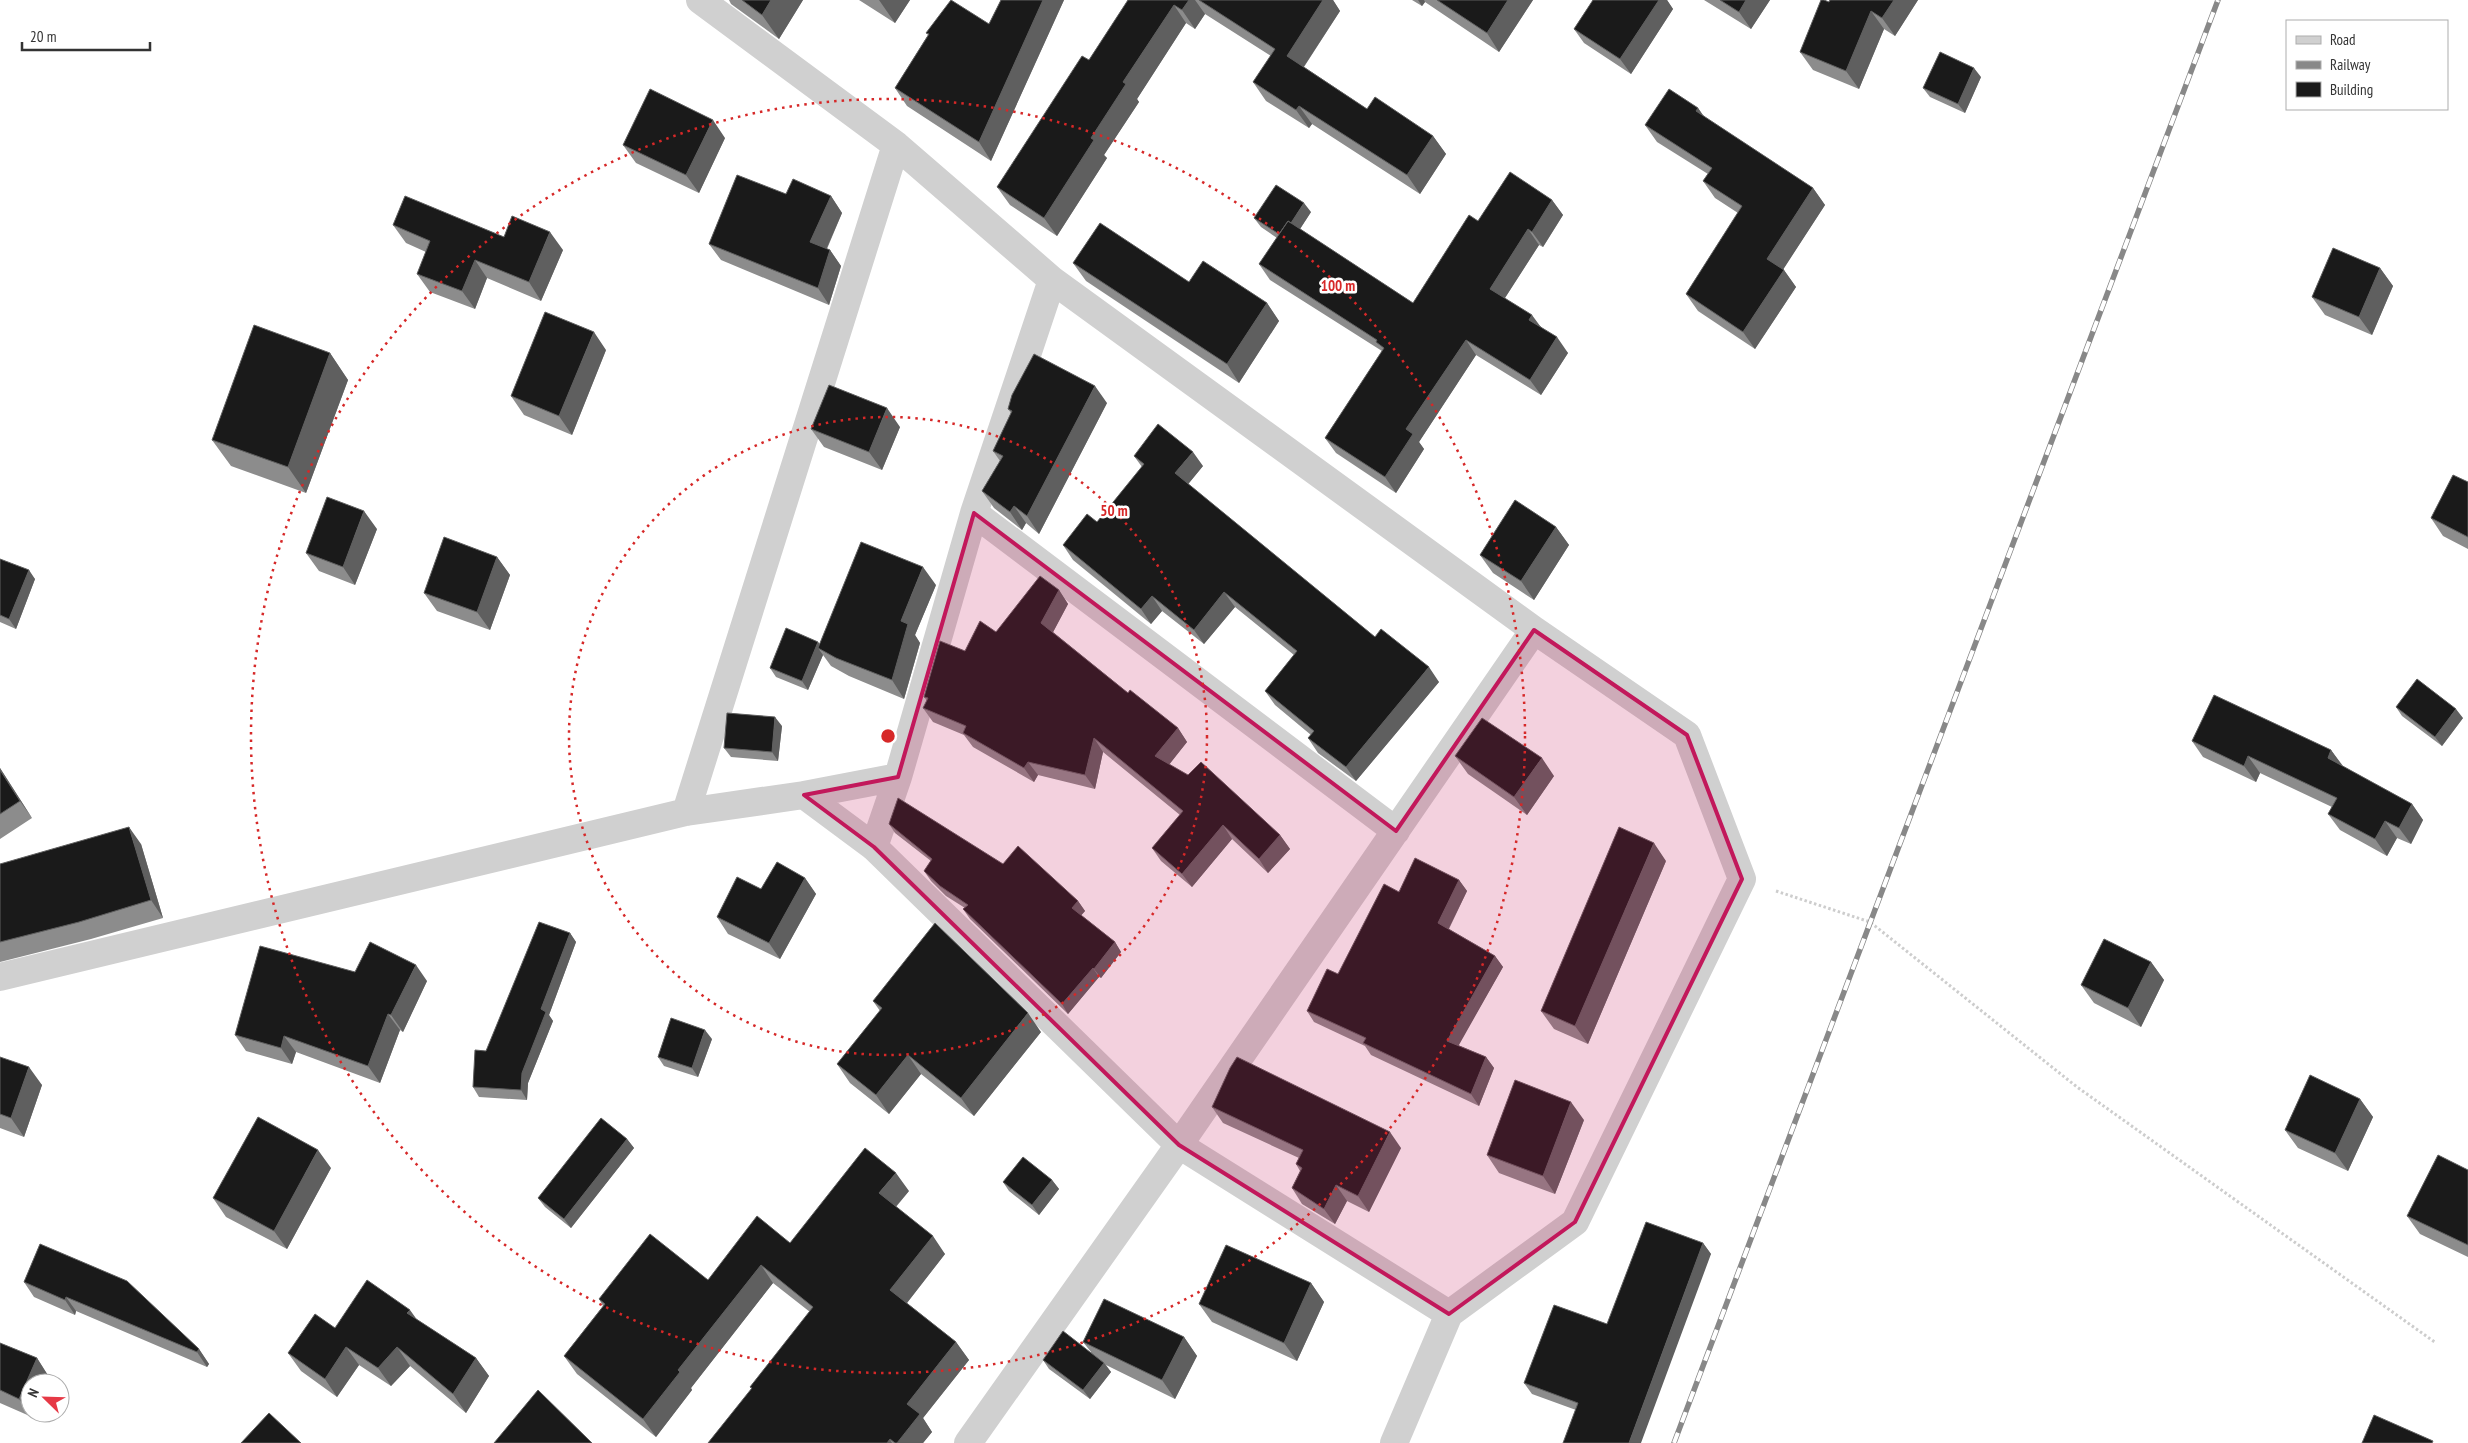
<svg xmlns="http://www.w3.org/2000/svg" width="2468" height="1443" viewBox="0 0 2468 1443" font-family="'PT Sans Narrow',sans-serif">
  <rect width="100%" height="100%" fill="#fff"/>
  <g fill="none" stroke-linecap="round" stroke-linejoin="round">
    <path stroke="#cdcdcd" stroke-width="3" stroke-dasharray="2.5 2.5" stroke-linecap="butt" d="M1776,891L1870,922L2077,1087L2436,1343"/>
    <path stroke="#d0d0d0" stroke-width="28" d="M700,0L896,145L1052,280L1534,630L1687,735L1742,879L1575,1222L1449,1314L1394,1443
      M974,513L1396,831
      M804,795L898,777
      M686,812L896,145
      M874,847L898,777L974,513L1052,280
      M0,977L686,812L804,795L874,847L1179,1145L1449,1314
      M968,1443L1179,1145L1534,630"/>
    <defs>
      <path id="rail" d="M1674,1443L2218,0"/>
    </defs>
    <use href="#rail" stroke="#888" stroke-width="5.5"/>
    <use href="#rail" stroke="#fff" stroke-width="4" stroke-dasharray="11" stroke-linecap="butt"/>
  </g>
  <path fill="#8c8c8c" d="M729,0H803L779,39L731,4Z
    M859,0H910L895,23Z
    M1001,0H1064L991,161L907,106L895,88L928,35L926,33L989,24Z
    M1128,0H1333L1340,11L1304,67L1367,109L1433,136L1446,154L1420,194L1312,124L1309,128L1266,101L1253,82L1271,56L1205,14L1195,29L1186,23L1137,99L1139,102L1104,155L1107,158L1057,236L1010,205L997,187L1089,60Z
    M1412,0H1533L1499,52L1425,2L1422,6Z
    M1593,0H1667L1673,9L1631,74L1584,43L1574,29Z
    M1704,0H1770L1751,29Z
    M1830,0H1918L1895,36L1884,29L1859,89L1813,70L1800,52Z
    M1981,77L1965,113L1930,97L1923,88Z
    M1698,108L1704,117L1813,188L1825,205L1783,269L1796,287L1755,349L1698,311L1686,294L1738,213L1715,198L1703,181L1708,174L1657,142L1645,125Z
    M725,138L699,193L636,163L623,145Z
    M786,194L831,196L842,213L827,249L830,250L841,266L829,305L721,260L709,244Z
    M1552,200L1563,215L1543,247L1539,245L1505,298L1540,326L1568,353L1541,395L1476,355L1419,442L1424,449L1396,493L1336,453L1325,438L1382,351L1270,280L1259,264L1277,238L1261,227L1254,218L1311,212L1300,229L1413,303L1478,221Z
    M393,225L504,237L563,250L541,301L487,278L475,309L430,292L417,274L426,252L406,243Z
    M1073,263L1189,282L1267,303L1279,321L1239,383L1086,281Z
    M2380,268L2393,286L2372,335L2325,315L2312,297Z
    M606,350L572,435L524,415L511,396Z
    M330,353L348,380L306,493L231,466L212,440Z
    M1107,403L1039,534L1026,523L1022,530L994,508L982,491L1000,461L993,451L1011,413L1008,409Z
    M900,427L882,470L824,447L811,429Z
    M1134,456L1203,466L1188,484L1375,637L1439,682L1356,781L1318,753L1308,738L1311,735L1275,705L1265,691L1294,655L1235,607L1204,644L1162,611L1151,624L1073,560L1063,545L1097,522L1142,467Z
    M2468,482V549L2443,536L2431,518Z
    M1556,527L1569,545L1534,600L1493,573L1480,555Z
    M377,529L355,585L319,571L306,553Z
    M497,557L510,575L490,630L437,611L424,593Z
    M0,559L35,579L16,629L0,622Z
    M936,585L915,635L920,643L904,699L849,676L831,666L823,655L808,690L776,677L770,668L820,644Z
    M1059,590L1068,604L1053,632L1128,693L1178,728L1187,742L1169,764L1280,835L1290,849L1268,873L1232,839L1192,887L1161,861L1152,848L1180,815L1103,752L1095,789L1038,775L1034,782L973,747L964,735L933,722L923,708L927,701L924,697L965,651L996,632Z
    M2396,707L2463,718L2442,746L2402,716Z
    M782,726L778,761L731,757L724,748Z
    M2192,741L2331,750L2342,766L2412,804L2423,820L2411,844L2397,838L2387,856L2340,830L2328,814L2332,807L2260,773L2256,782L2203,757Z
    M1455,756L1554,776L1527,815L1468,774Z
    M0,768L32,818L0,839Z
    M889,824L1003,864L1078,901L1085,911L1081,915L1115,942L1121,952L1101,978L1099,977L1068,1014L970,919L963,909L965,908L946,896L931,881L924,871L931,861L895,833Z
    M141,844L163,918L91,939L0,962V864Z
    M1666,861L1588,1044L1554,1029L1541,1011Z
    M805,878L816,894L780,959L728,934L717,917L761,889Z
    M1459,880L1467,891L1449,929L1495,956L1503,967L1458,1045L1486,1057L1494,1068L1479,1106L1371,1055L1365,1046L1314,1022L1307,1011L1338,974L1399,892Z
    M570,933L576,942L549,1015L553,1021L528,1083L527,1100L479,1097L473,1087L486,1051Z
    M2151,962L2164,980L2141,1027L2094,1003L2081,985Z
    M355,972L427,981L403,1032L400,1030L380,1083L296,1052L292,1064L246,1051L235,1035Z
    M873,1001L1041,1032L974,1116L921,1074L889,1114L850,1083L837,1064L880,1011Z
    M712,1039L698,1077L664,1066L658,1057Z
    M0,1057L42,1085L24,1137L0,1128Z
    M2360,1099L2373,1117L2348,1171L2298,1148L2285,1130Z
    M1212,1107L1401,1148L1369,1212L1347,1201L1335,1224L1302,1204L1292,1188L1300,1171L1296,1164L1299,1158L1223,1123Z
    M1584,1120L1555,1194L1499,1173L1487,1155Z
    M627,1139L634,1148L571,1228L545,1207L538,1198Z
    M331,1168L287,1249L226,1217L213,1198Z
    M2468,1170V1257L2420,1234L2407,1216Z
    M1052,1180L1059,1189L1039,1215L1009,1191L1003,1182Z
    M909,1191L896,1207L945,1254L907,1303L956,1342L969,1360L923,1418L932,1432L923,1443H708L752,1389L750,1387L810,1312L773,1283L691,1388L692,1390L656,1437L577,1374L564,1356L603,1306L599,1299L708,1280Z
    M1703,1243L1711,1254L1576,1410L1532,1394L1524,1383L1607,1324Z
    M40,1244L199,1349L209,1364L207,1367L76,1311L75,1315L34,1297L24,1282Z
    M1311,1283L1324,1302L1297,1361L1212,1322L1199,1304Z
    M416,1319L476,1358L489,1376L466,1413L410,1366L391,1386L359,1365L337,1397L301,1371L288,1353L335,1328Z
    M1184,1337L1197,1356L1175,1399L1106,1365L1111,1372L1090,1399L1049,1369L1043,1360L1091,1352L1083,1342Z
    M0,1343L37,1358L49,1377L30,1413H33L32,1417L0,1403Z"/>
  <path fill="#5f5f5f" d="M771,0H803L779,39L762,15Z
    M879,0H910L895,23Z
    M1043,0H1064L991,161L979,142Z
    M1189,0H1195L1205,14L1195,29L1182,10Z
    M1323,0H1333L1340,11L1299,74L1287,56Z
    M1418,0H1424L1425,2L1422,6Z
    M1508,0H1533L1499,52L1487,33Z
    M1659,0H1667L1673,9L1631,74L1620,59Z
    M1746,0H1770L1751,29L1739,12Z
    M1894,0H1918L1895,36L1882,18Z
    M1174,5L1186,23L1137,99L1139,102L1104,155L1107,158L1057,236L1044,218L1123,82Z
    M1871,11L1884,29L1859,89L1846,71Z
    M1974,68L1981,77L1965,113L1958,104Z
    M1299,106L1312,124L1309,128L1296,110Z
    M1698,108L1710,125L1696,111Z
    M713,120L725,138L699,193L686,175Z
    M1433,136L1446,154L1420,194L1407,175Z
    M1813,188L1825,205L1779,276L1767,259Z
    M831,196L842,213L822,259L810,242Z
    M1552,200L1563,215L1543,247L1532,232Z
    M1304,203L1311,212L1289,246L1282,237Z
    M1528,229L1539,245L1501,304L1490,289Z
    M550,232L563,250L541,301L529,282Z
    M830,250L841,266L829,305L818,288Z
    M475,260L487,278L475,309L462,291Z
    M2380,268L2393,286L2372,335L2359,317Z
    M1784,270L1796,287L1755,349L1743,332Z
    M1267,303L1279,321L1239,383L1227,364Z
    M1532,315L1543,330L1529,320Z
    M594,332L606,350L572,435L559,416Z
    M1557,337L1568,353L1541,395L1530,380Z
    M1466,340L1476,355L1419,442L1424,449L1396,493L1385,477L1406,429Z
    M330,353L348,380L306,493L288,467Z
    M1095,386L1107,403L1039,534L1027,516Z
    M887,408L900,427L882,470L869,452Z
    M1193,452L1203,466L1185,488L1175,473Z
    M1014,506L1026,523L1022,530L1010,512Z
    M364,511L377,529L355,585L343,567Z
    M1556,527L1569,545L1534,600L1521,581Z
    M497,557L510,575L490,630L477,612Z
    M923,567L936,585L915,635L920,643L904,699L892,680L901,621Z
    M29,570L35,579L16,629L9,619Z
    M1059,590L1068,604L1051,636L1041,623Z
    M1224,592L1235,607L1204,644L1194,630Z
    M1152,596L1162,611L1151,624L1141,609Z
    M818,642L825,651L818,648L823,655L808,690L802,681Z
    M1429,667L1439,682L1356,781L1346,767Z
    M2456,709L2463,718L2442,746L2435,737Z
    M775,717L782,726L778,761L772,752Z
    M1178,728L1187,742L1165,770L1155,756Z
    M1094,738L1103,752L1095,789L1085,775Z
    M2331,750L2343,766L2328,758Z
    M2248,756L2260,773L2256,782L2244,766Z
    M1542,758L1554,776L1527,815L1514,797Z
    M1028,762L1038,775L1034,782L1024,768Z
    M0,768L32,818L20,801L0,770Z
    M2412,804L2423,820L2411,844L2399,828Z
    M2385,821L2397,838L2387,856L2375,839Z
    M1223,825L1232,839L1192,887L1182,874Z
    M129,827L141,844L163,918L151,900Z
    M1280,835L1290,849L1268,873L1259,859Z
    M1654,843L1666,861L1588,1044L1575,1026Z
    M805,878L816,894L780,959L769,943Z
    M1459,880L1467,891L1446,934L1438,923Z
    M1078,901L1085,911L1079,918L1072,908Z
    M570,933L576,942L549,1015L553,1021L528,1083L527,1100L521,1090L522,1073L541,1009Z
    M1115,942L1121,952L1101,978L1094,969Z
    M1495,956L1503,967L1455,1052L1447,1041Z
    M2151,962L2164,980L2141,1027L2128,1008Z
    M416,965L427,981L403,1032L391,1015Z
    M1093,968L1099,977L1068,1014L1062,1004Z
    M1028,1013L1041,1032L974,1116L961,1098Z
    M388,1014L400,1030L380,1083L368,1066Z
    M705,1030L712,1039L698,1077L692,1068Z
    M284,1036L296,1052L292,1064L281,1048Z
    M908,1055L921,1074L889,1114L876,1095Z
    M1486,1057L1494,1068L1479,1106L1471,1094Z
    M29,1067L42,1085L24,1137L11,1118Z
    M2360,1099L2373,1117L2348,1171L2335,1153Z
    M1571,1102L1584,1120L1555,1194L1543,1176Z
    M1390,1132L1401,1148L1369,1212L1358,1196Z
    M627,1139L634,1148L571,1228L564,1219Z
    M318,1150L331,1168L287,1249L274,1231Z
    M896,1173L909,1191L892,1211L879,1193Z
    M1052,1180L1059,1189L1039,1215L1032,1205Z
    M1336,1185L1347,1201L1335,1224L1324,1209Z
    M933,1236L945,1254L903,1308L890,1290Z
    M1703,1243L1711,1254L1641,1443H1629Z
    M761,1265L773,1283L691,1388L692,1390L656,1437L643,1419L678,1370Z
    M1311,1283L1324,1302L1297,1361L1284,1343Z
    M66,1297L76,1311L75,1315L65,1300Z
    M410,1310L423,1328L407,1313Z
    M1184,1337L1197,1356L1175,1399L1162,1380Z
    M956,1342L969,1360L923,1418L932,1432L923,1443H897L907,1404Z
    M346,1347L359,1365L337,1397L325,1379Z
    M397,1347L410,1366L391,1386L378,1368Z
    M199,1349L209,1364L207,1367L197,1352Z
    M37,1358L49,1377L47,1383H30V1413H33L32,1417L19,1399Z
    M476,1358L489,1376L466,1413L453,1394Z
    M1104,1363L1111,1372L1090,1399L1083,1390Z
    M890,1439L892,1443H887Z"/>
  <path fill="#1a1a1a" stroke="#5f5f5f" d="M742,0H771L762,15Z
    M951,0L989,24L1001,0H1043L979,142L895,88L929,34L926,33Z
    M1128,0H1189L1182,10L1174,5L1123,82L1126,84L1091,138L1094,140L1044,218L997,187L1082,56L1089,60Z
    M1199,0H1323L1287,56L1367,109L1375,97L1433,136L1407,175L1299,106L1296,110L1253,82L1275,49Z
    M1437,0H1508L1487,33Z
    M1593,0H1659L1620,59L1574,29Z
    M1720,0H1746L1739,12Z
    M1821,0H1824L1829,2L1830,0H1894L1882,18L1871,11L1846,71L1800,52Z
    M1940,52L1974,68L1958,104L1923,88Z
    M650,89L713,120L686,175L623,145Z
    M1669,89L1698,108L1696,111L1813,188L1767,259L1784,270L1743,332L1686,294L1742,206L1703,181L1712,168L1645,125Z
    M1510,172L1552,200L1532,232L1528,229L1490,289L1532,315L1529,320L1557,337L1530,380L1466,340L1406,429L1413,434L1385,477L1325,438L1384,348L1376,342L1377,340L1259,264L1288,221L1413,303L1469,215L1478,221Z
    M737,175L786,194L793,179L831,196L810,242L830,250L818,288L709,244Z
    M1276,185L1304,203L1291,223L1288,221L1279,234L1254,218Z
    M405,196L504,237L512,216L550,232L529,282L475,260L462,291L417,274L430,241L393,225Z
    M1100,223L1189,282L1203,261L1267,303L1227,364L1073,263Z
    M2333,248L2380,268L2359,317L2312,297Z
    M545,312L594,332L559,416L511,396Z
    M254,325L330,353L288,467L212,440Z
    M1034,354L1095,386L1027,516L1014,506L1010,512L982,491L1003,456L993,451L1012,411L1008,409L1012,395Z
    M829,385L887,408L869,452L811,429Z
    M1158,424L1193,452L1175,473L1375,637L1381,629L1429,667L1346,767L1308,738L1314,731L1265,691L1297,651L1224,592L1194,630L1152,596L1141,609L1063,545L1087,514L1097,522L1144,464L1134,456Z
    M2453,475L2468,482V537L2431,518Z
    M327,497L364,511L343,567L306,553Z
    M1515,500L1556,527L1521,581L1480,555Z
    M444,537L497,557L477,612L424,593Z
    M861,542L923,567L901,621L908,624L892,680L836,658L818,648Z
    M0,559L29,570L9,619L0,615Z
    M1040,576L1059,590L1041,623L1128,693L1130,690L1178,728L1155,756L1188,775L1201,762L1280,835L1259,859L1223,825L1182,874L1152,848L1183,811L1094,738L1085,775L1028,762L1024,768L963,733L966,726L923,708L928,698L924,697L940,641L965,651L980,621L996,632Z
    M786,628L818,642L802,681L770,668Z
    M2417,679L2456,709L2435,737L2396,707Z
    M2214,695L2331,750L2328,758L2412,804L2399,828L2385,821L2375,839L2328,814L2337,798L2248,756L2244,766L2192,741Z
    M727,713L775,717L772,752L724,748Z
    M1482,718L1542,758L1514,797L1455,756Z
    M0,770L20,801L0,814Z
    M898,798L1003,864L1018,846L1078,901L1072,908L1115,942L1094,969L1093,968L1062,1004L963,909L968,905L940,886L924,871L932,859L889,824Z
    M129,827L151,900L79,922L0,942V864Z
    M1619,827L1654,843L1575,1026L1541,1011Z
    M1415,858L1459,880L1438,923L1495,956L1447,1041L1486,1057L1471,1094L1363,1043L1366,1038L1307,1011L1327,969L1338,974L1384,884L1399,892Z
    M777,862L805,878L769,943L717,917L737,877L761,889Z
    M539,922L570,933L541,1009L546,1012L522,1073L521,1090L473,1087L475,1050L486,1051Z
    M935,923L1028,1013L961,1098L908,1055L876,1095L837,1064L882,1008L873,1001Z
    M2104,939L2151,962L2128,1008L2081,985Z
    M370,942L416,965L391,1015L388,1014L368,1066L284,1036L281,1048L235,1035L260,946L355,972Z
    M671,1018L705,1030L692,1068L658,1057Z
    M0,1057L29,1067L11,1118L0,1114Z
    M1237,1057L1390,1132L1358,1196L1336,1185L1324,1209L1292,1188L1302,1168L1296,1164L1303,1150L1212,1107L1230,1068Z
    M2310,1075L2360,1099L2335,1153L2285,1130Z
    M1515,1080L1571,1102L1543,1176L1487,1155Z
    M258,1117L318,1150L274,1231L213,1198Z
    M601,1118L627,1139L564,1219L538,1198Z
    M865,1148L896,1173L879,1193L933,1236L890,1290L956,1342L907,1404L920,1414L897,1443H895L890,1439L887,1443H708L752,1388L750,1387L813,1307L761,1265L678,1370L680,1372L643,1419L564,1356L605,1304L599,1299L650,1234L708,1280L757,1216L790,1243Z
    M2438,1155L2468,1170V1245L2407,1216Z
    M1023,1157L1052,1180L1032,1205L1003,1182Z
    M1646,1222L1703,1243L1629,1443H1563L1578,1403L1524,1383L1554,1305L1607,1324Z
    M40,1244L127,1281L199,1349L197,1352L66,1297L65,1300L24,1282Z
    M1226,1245L1311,1283L1284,1343L1199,1304Z
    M367,1280L410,1310L407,1313L476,1358L453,1394L397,1347L378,1368L346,1347L325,1379L288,1353L315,1314L335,1328Z
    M1104,1299L1184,1337L1162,1380L1083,1342Z
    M1063,1331L1104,1363L1083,1390L1043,1360Z
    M0,1343L37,1358L19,1399L0,1390Z
    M538,1390L592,1443H494Z
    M269,1413L301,1443H241Z
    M2374,1415L2433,1441L2432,1443H2362Z"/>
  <path fill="#c2185b" fill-opacity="0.2" stroke="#c2185b" stroke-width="4" stroke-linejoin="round" d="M974,513L1396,831L1534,630L1687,735L1742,879L1575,1222L1449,1314L1179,1145L874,847L804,795L898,777Z"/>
  <g fill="none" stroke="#d62828" stroke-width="2.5" stroke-dasharray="2.5 5">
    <circle cx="888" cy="736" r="319"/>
    <circle cx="888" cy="736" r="637"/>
  </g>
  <circle cx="888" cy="736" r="8" fill="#d62828" stroke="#fff" stroke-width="2.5"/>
  <g font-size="15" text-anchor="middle" font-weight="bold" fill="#d62828" stroke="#fff" stroke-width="5" stroke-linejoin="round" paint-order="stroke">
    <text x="1338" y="291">100 m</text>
    <text x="1114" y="516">50 m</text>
  </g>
  <rect x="2286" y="20" width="162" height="90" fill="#ffffff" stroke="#adadad"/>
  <rect x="2296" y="36" width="25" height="8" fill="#d0d0d0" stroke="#adadad"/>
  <text x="2330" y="45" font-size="15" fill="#333333">Road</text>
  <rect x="2296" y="61" width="25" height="8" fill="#888888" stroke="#adadad"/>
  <text x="2330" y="70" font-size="15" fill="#333333">Railway</text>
  <rect x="2296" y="82" width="25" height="15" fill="#1a1a1a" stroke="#adadad"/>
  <text x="2330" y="95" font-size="15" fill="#333333">Building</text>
  <g transform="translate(45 1398) rotate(293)"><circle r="24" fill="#ffffff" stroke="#adadad"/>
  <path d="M0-4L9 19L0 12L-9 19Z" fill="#e63946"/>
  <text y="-8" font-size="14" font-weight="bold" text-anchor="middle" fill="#333333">N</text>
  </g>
  <path d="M22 42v8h128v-8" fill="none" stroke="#333333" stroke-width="2.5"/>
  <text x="30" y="42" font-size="15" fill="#333333" stroke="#ffffff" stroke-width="4" paint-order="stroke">20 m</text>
</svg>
